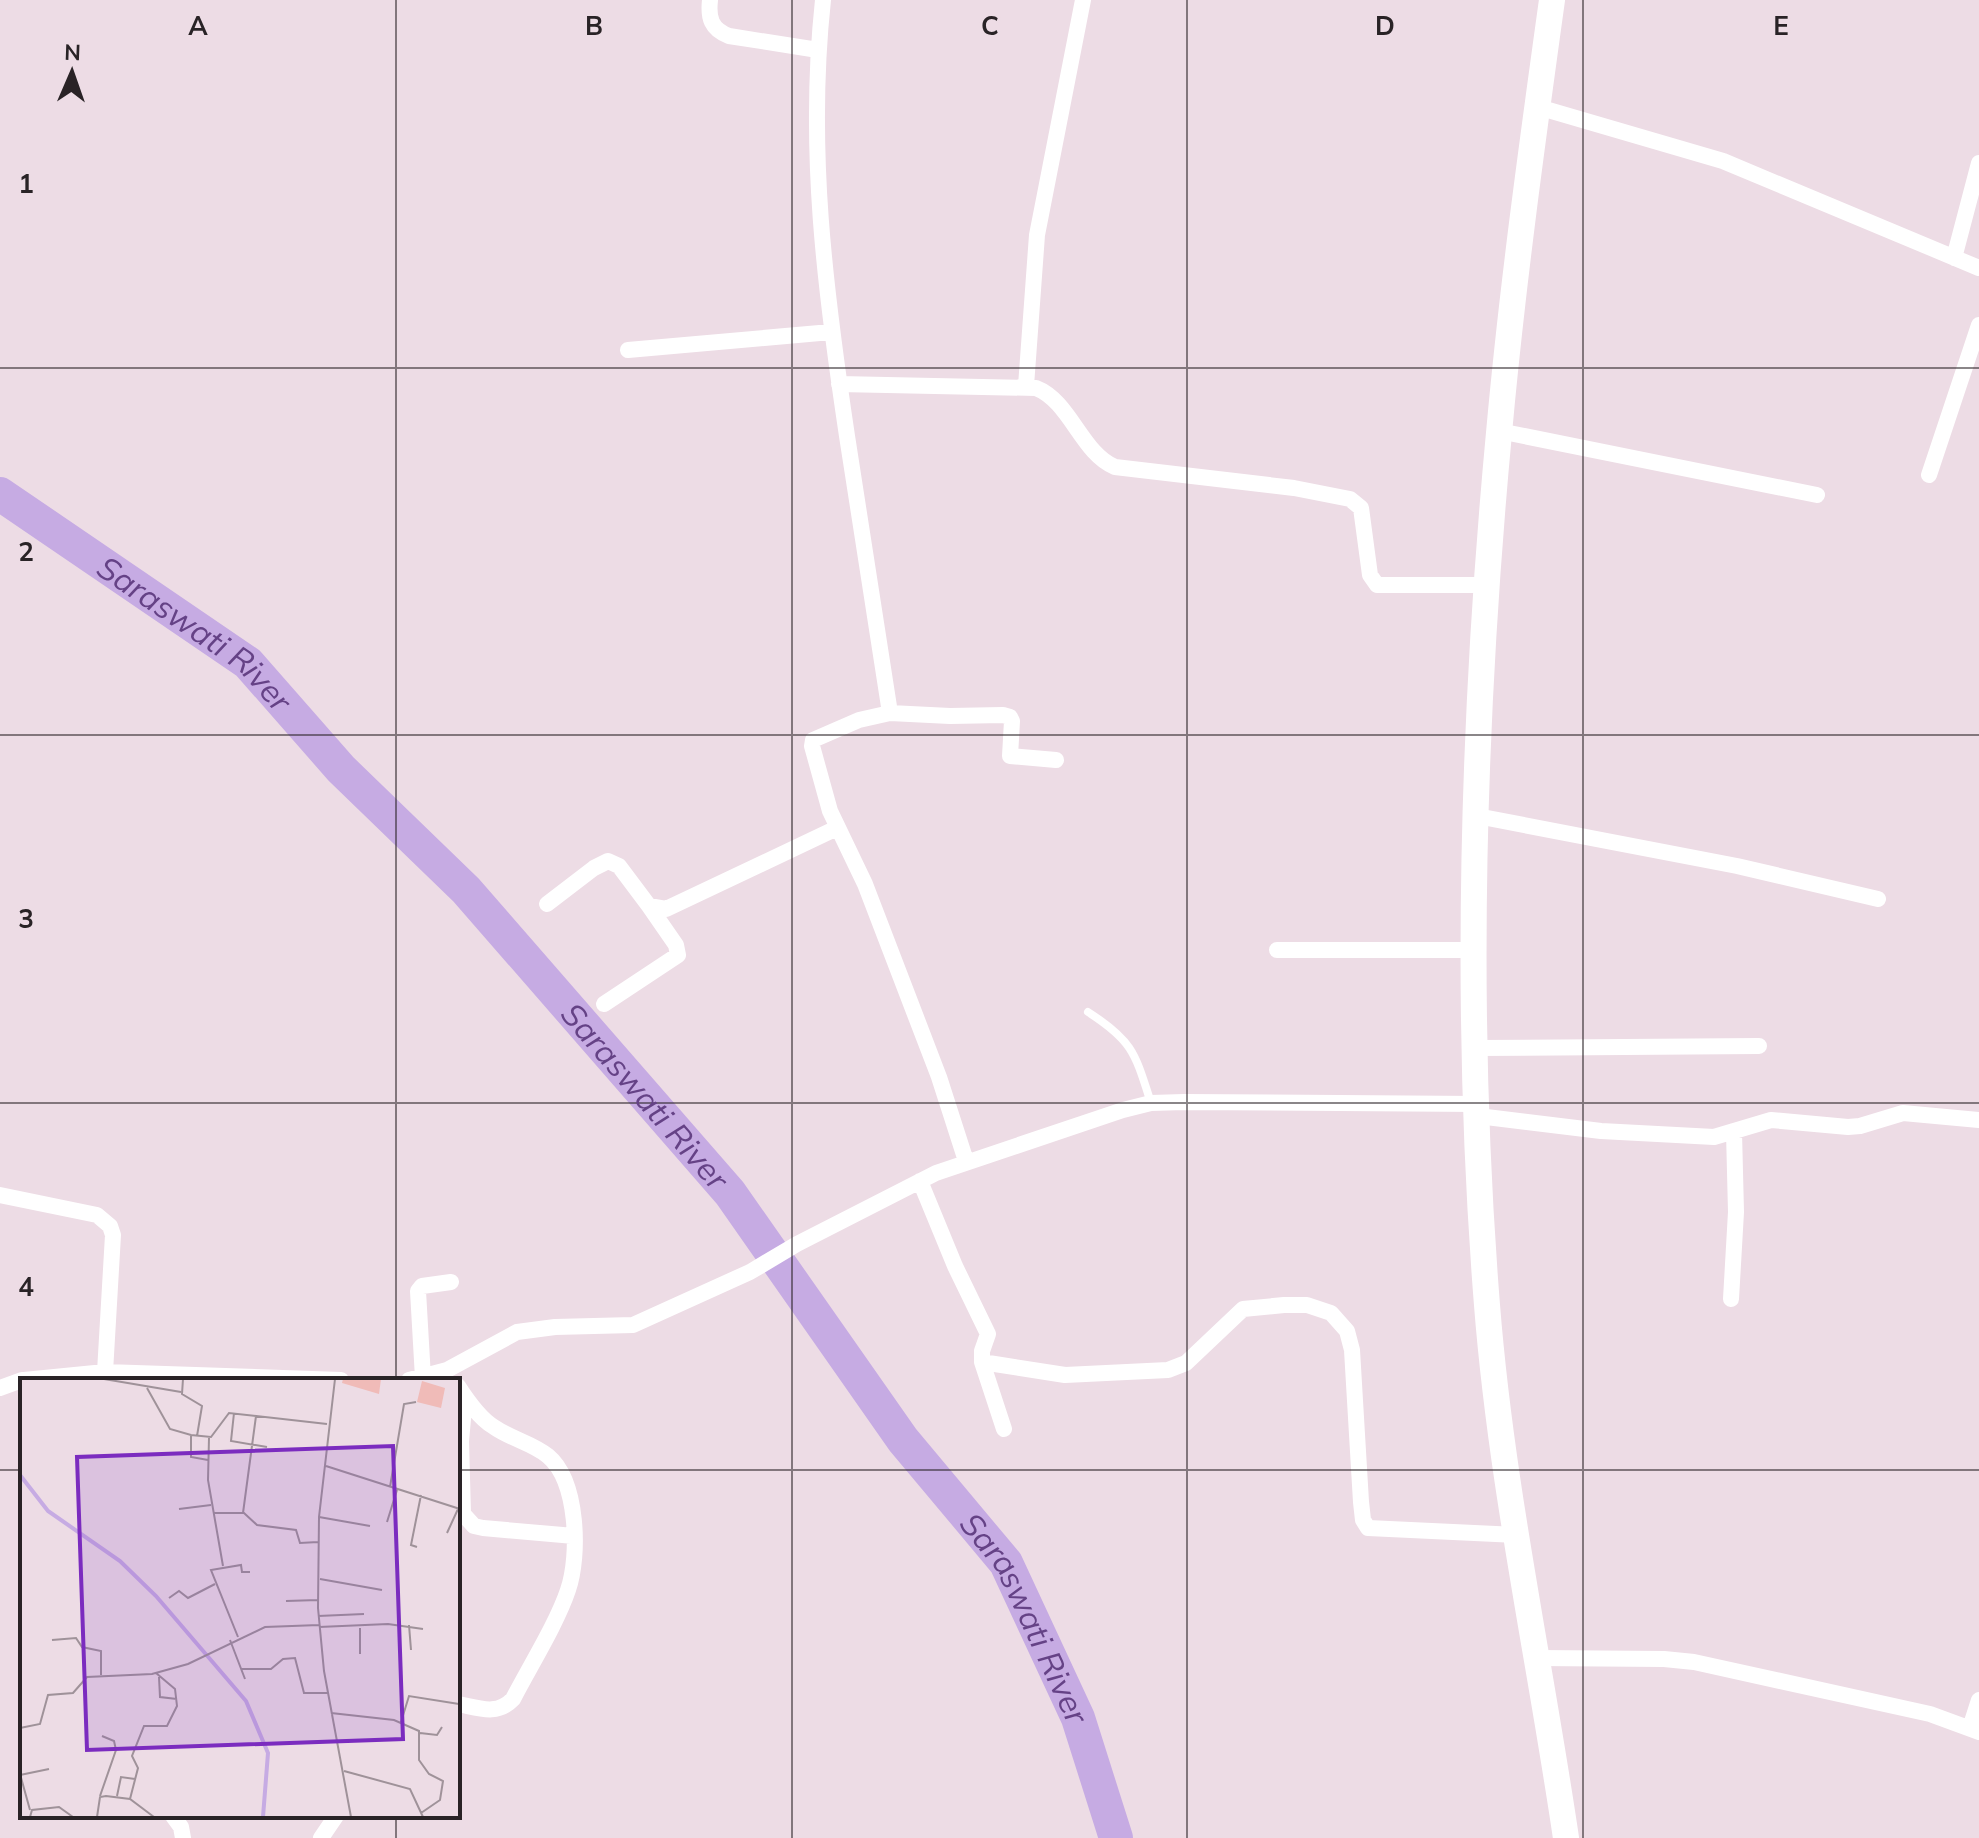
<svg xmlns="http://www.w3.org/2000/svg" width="1979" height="1838" viewBox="0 0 1979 1838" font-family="Mulish,sans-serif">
  <rect width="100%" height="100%" fill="#eddce5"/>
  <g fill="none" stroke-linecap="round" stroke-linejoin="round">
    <path stroke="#c6abe3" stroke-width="34" id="s1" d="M0,494L248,663L341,769L466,890L730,1193L903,1440L1006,1563L1078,1718L1116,1838"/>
    <path stroke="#fff" stroke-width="8" d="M1088,1012C1133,1041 1135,1053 1151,1103"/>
    <path stroke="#fff" stroke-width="16" d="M710,0C708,18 711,29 729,36L818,50
      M823,0C807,149 825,289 847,436C861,528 875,620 890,713
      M1538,107L1723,161L1979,268
      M1954,258L1979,163
      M628,350L831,332
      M839,384L1036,388C1070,401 1082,454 1115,467L1294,488L1350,499L1361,508L1370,575L1377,585H1487
      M1026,386L1037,235L1083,0
      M1499,431L1817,495
      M1929,475L1979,325
      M1477,816L1737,866L1878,899
      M547,904L594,868L608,861L619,866L649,906L666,909L837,828
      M1277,950H1475
      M604,1004L678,955L676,945L649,906
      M1476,1048L1759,1046
      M1478,1116L1601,1131L1714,1137L1771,1120L1848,1127L1860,1126L1903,1113L1979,1120
      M966,1161L939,1077L865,884L830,811L812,746L813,740L859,720L890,713L950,716L1003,715L1010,717L1012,721L1010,756L1056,760
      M920,1181L955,1266L988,1334L982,1351V1362L1004,1429
      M0,1195L97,1215L110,1226L113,1235L105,1372
      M1731,1299L1736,1212L1734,1132
      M982,1362L1065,1375L1168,1370L1186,1363L1243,1309L1284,1305H1307L1331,1313L1347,1331L1352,1350L1361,1502L1363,1520L1368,1528L1517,1535
      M423,1378L418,1291L422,1286L451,1282
      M24,1380L105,1372L341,1380
      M409,1380L447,1370L517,1332L555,1327L633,1325L750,1272L797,1244L936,1173L1123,1110L1151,1103L1184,1102L1478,1104
      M458,1386C467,1400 479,1418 494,1427C511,1439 532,1443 548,1456C578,1481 580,1555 568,1590C557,1623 530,1666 513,1699C497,1716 479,1708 458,1704
      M0,1388L22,1380
      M465,1397L461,1441L463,1514L474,1526L483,1528L574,1536
      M1537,1658L1664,1659L1694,1662L1930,1714L1979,1732
      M1970,1728L1979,1700
      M173,1816L181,1827L183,1838
      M321,1838L336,1816"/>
    <path stroke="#fff" stroke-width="26" d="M1552,0C1532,144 1512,289 1499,433C1472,722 1464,1016 1487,1305C1501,1484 1540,1661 1566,1838"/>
  </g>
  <path fill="none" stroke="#292326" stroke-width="2" stroke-opacity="0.55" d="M396,0V1380M792,0V1838M1187,0V1838M1583,0V1838M0,368H1979M0,735H1979M0,1103H1979M0,1470H22M458,1470H1979M396,1816V1838"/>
  <g text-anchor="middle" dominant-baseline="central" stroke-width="6" stroke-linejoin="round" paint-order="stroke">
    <g font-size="32" font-style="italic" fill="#654286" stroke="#eddce5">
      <text stroke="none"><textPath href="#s1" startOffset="240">Saraswati River</textPath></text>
      <text stroke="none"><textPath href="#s1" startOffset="888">Saraswati River</textPath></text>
      <text stroke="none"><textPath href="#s1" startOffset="1536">Saraswati River</textPath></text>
    </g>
  </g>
  <g transform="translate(20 1378)">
    <rect width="440" height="440" fill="#eddce5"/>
    <path d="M323,1H361L359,16L322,5ZM402,3L425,10L421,30L397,24Z" fill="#f0bbb8"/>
    <path fill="none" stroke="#c6abe3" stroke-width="4" d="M0,97L28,133L100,183L136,218L226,323L248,375L243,439"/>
    <path fill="none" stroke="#9f9299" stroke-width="2" d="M84,1L161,14M163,1L162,16L182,28L177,58M315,1L299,139L298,230L304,293L331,439M127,10L150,51L171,57L191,59L209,35L307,46M214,35L211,63L247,69M171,57V79L188,82M189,60L188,102L203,188M306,88L440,131M370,109L384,26L396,24M159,131L191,127M193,135H224L237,147L276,152L280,165L298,164M223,135L236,38M299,139L350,148M367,144L377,112M427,155L438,131M397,169L391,167L401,117M300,201L362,212M149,220L159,213L168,220L195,206M266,223L298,222M298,238L344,236M389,247L391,272M299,249L368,246L403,251M340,250V276M218,259L191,192L221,187L222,194H230M32,262L56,260L62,269L81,273V297M210,262L225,301M221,291H251L263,281L275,280L284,315H308M139,299L140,319L157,321M311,335L374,342L399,353V382L409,396L423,403L420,422L401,435M381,344L389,318L439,326M0,350L20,346L28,317L53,315L67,299L132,296L168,286L245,249L299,247M400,355L417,357L422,349M324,393L390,411L403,439M0,396L10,432M0,397L29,391M80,418L96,372L94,363L82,358M97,418L101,399L115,401M110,421L118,390L112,378L124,348H147L157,328L155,311L136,295M10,439L12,432L39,429L53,439M77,439L80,419L86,418L110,421L134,439"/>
    <path fill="#7b2cbf" fill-opacity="0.15" stroke="#7b2cbf" stroke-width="4" d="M373,68L383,361L67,372L57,79Z"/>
    <rect width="440" height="440" fill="none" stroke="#292326" stroke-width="4"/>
  </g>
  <g font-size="26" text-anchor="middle" font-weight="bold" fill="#292326" stroke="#eddce5" stroke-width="6" stroke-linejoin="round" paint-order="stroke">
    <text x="198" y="35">A</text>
    <text x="594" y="35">B</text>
    <text x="990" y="35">C</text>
    <text x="1385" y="35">D</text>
    <text x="1781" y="35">E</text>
    <text x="26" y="193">1</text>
    <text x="26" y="561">2</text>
    <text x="26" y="928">3</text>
    <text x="26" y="1296">4</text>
  </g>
  <g transform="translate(72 72) rotate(2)" stroke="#eddce5" stroke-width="6" paint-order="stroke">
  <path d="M0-6L14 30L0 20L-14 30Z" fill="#292326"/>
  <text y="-12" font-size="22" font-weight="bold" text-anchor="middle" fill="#292326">N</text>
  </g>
</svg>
